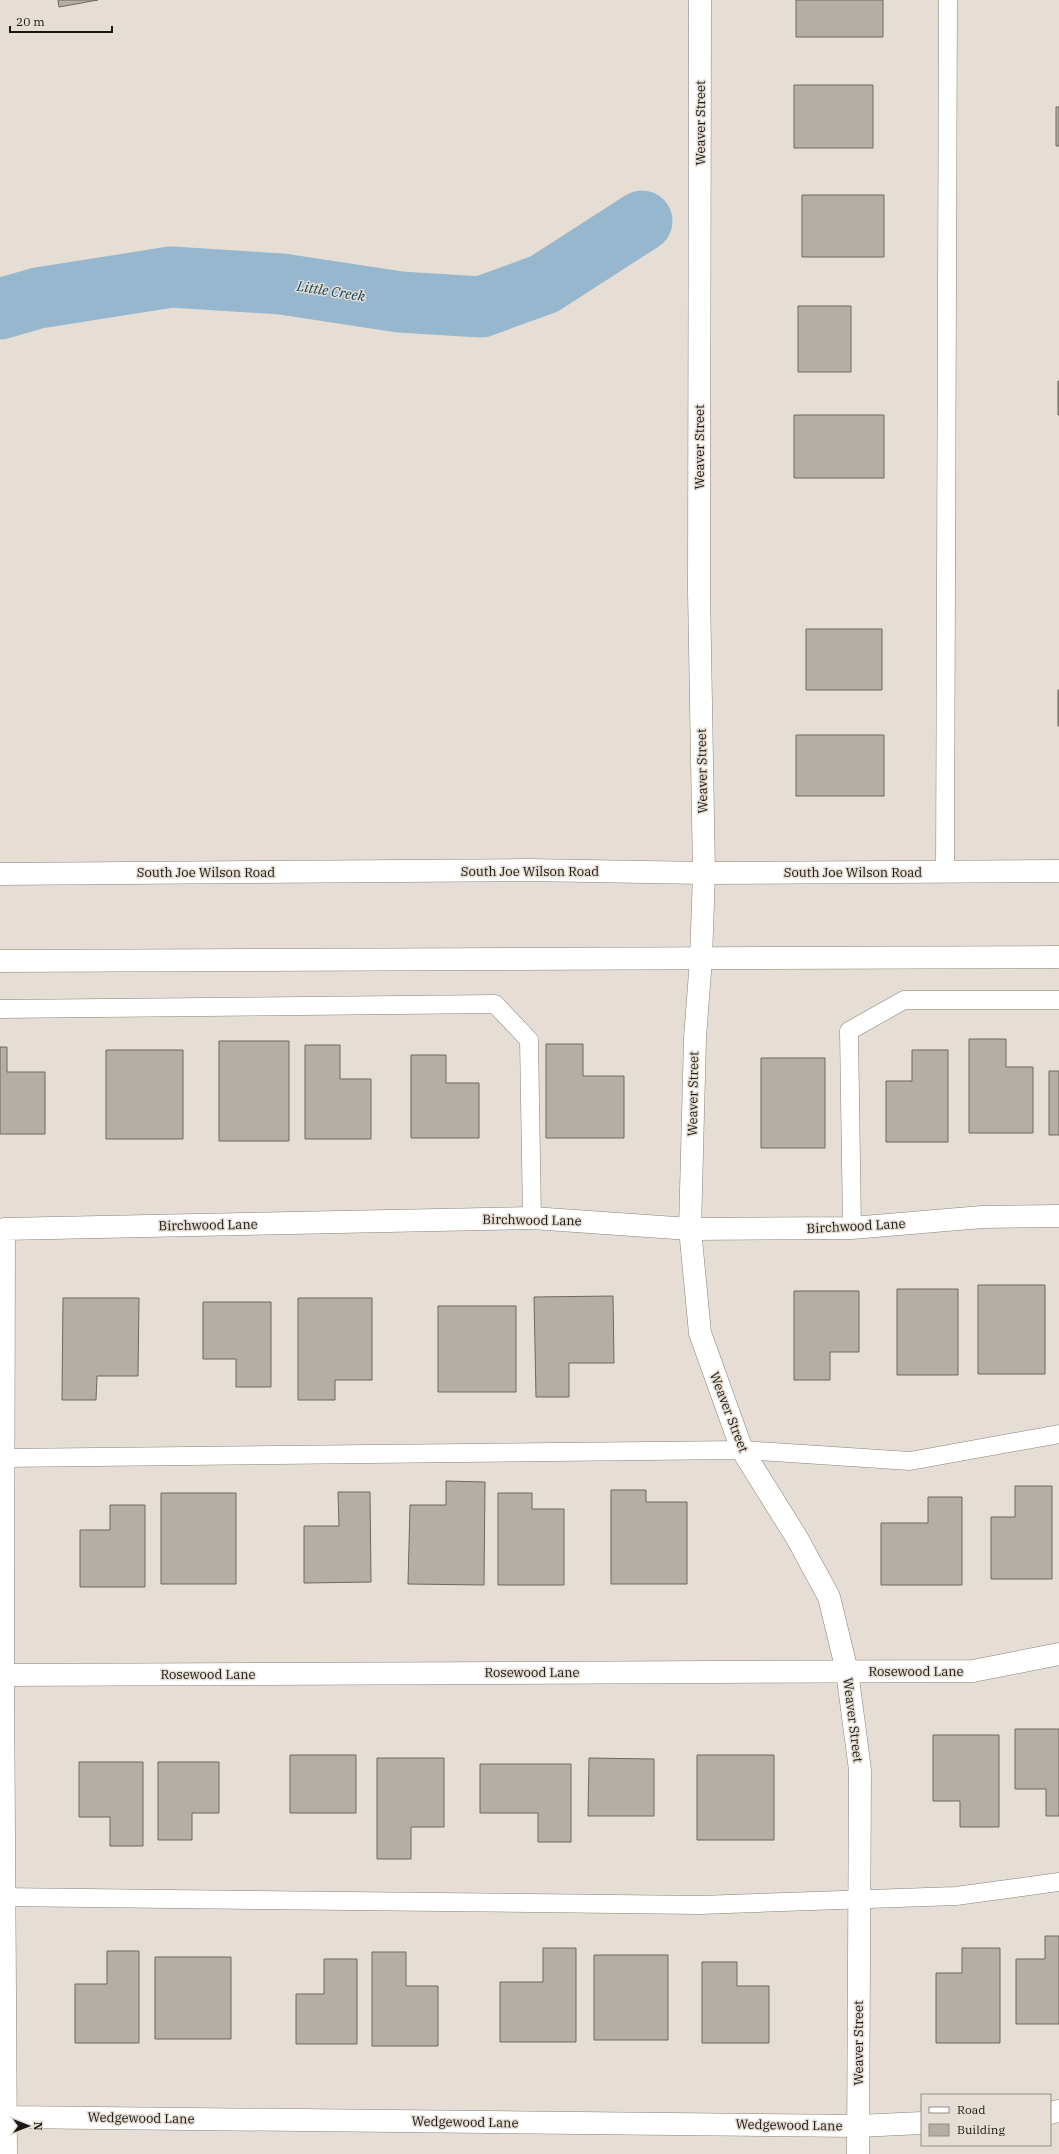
<svg xmlns="http://www.w3.org/2000/svg" width="1059" height="2154" viewBox="0 0 1059 2154" font-family="'IBM Plex Serif',serif">
  <rect width="100%" height="100%" fill="#e6ded4"/>
  <g fill="none" stroke-linecap="round" stroke-linejoin="round">
    <path stroke="#97b7cf" stroke-width="61" d="M0,309L38,298L171,277L282,284L400,302L481,307L544,284L642,221"/>
  </g>
  <path fill="#b5aea4" stroke="#6f685f" d="M58,0H98L59,7Z
    M796,0H883V37H796Z
    M794,85H873V148H794Z
    M1056,107H1059V146H1056Z
    M802,195H884V257H802Z
    M798,306H851V372H798Z
    M1058,381H1059V415H1058Z
    M794,415H884V478H794Z
    M806,629H882V690H806Z
    M1058,690H1059V726H1058Z
    M796,735H884V796H796Z
    M969,1039H1006V1067H1033V1133H969Z
    M219,1041H289V1141H219Z
    M546,1044H583V1076H624V1138H546Z
    M305,1045H340V1079H371V1139H305Z
    M0,1047H7V1072H45V1134H0Z
    M106,1050H183V1139H106Z
    M912,1050H948V1142H886V1081H912Z
    M411,1055H446V1083H479V1138H411Z
    M761,1058H825V1148H761Z
    M1049,1071H1059V1135H1049Z
    M978,1285H1045V1374H978Z
    M897,1289H958V1375H897Z
    M794,1291H859V1352H830V1380H794Z
    M613,1296L614,1363H569V1397H536L534,1297Z
    M63,1298H139L138,1376H97L96,1400H62Z
    M298,1298H372V1380H335V1400H298Z
    M203,1302H271V1387H236V1359H203Z
    M438,1306H516V1392H438Z
    M446,1481L485,1482L484,1585L408,1584L410,1505H446Z
    M1015,1486H1052V1579H991V1517H1015Z
    M611,1490H646V1502H687V1584H611Z
    M338,1492H370L371,1582L304,1583V1526H339Z
    M161,1493H236V1584H161Z
    M498,1493H532V1509H564V1585H498Z
    M928,1497H962V1585H881V1523H928Z
    M110,1505H145V1587H80V1530H110Z
    M1015,1729H1059V1816H1046V1789H1015Z
    M933,1735H999V1827H960V1801H933Z
    M290,1755H356V1813H290Z
    M697,1755H774V1840H697Z
    M377,1758H444V1827H411V1859H377Z
    M589,1758L654,1759V1816H588Z
    M79,1762H143V1846H110V1817H79Z
    M158,1762H219V1813H192V1840H158Z
    M480,1764H571V1842H538V1813H480Z
    M1045,1936H1059V2024H1016V1959H1045Z
    M543,1948H576V2042H500V1982H543Z
    M962,1948H1000V2043H936V1973H962Z
    M107,1951H139V2043H75V1984H107Z
    M372,1952H406V1986H438V2046H372Z
    M594,1955H668V2040H594Z
    M155,1957H231V2039H155Z
    M324,1959H357V2044H296V1994H324Z
    M702,1962H737V1986H769V2043H702Z"/>
  <g fill="none" stroke-linecap="round" stroke-linejoin="round">
    <defs>
      <path id="service" d="M945,872L948,0
        M0,1009L495,1004L529,1040L532,1218
        M852,1228L849,1031L904,1000H1059
        M4,1458L742,1450L910,1461L1059,1434
        M0,1897L700,1905L956,1896L1059,1882"/>
      <path id="minor" d="M3,1675L973,1671L1059,1654
        M1050,2113L1059,2111
        M7,2117L858,2126L922,2123
        M6,2154L3,1675L4,1229L532,1218L690,1229L852,1228L982,1217L1059,1216"/>
      <path id="tertiary" d="M700,0L699,591L704,873L701,959L695,1038L690,1229L700,1333L742,1450L797,1538L829,1597L847,1671L860,1770L858,2154"/>
      <path id="secondary" d="M0,874L528,870L704,873L1059,871
        M0,961L1059,957"/>
    </defs>
    <use href="#service" stroke="#898279" stroke-width="19"/>
    <use href="#minor" stroke="#898279" stroke-width="23"/>
    <use href="#tertiary" stroke="#898279" stroke-width="23"/>
    <use href="#secondary" stroke="#898279" stroke-width="23"/>
    <use href="#service" stroke="#fff" stroke-width="18"/>
    <use href="#minor" stroke="#fff" stroke-width="22"/>
    <use href="#tertiary" stroke="#fff" stroke-width="22"/>
    <use href="#secondary" stroke="#fff" stroke-width="22"/>
  </g>
  <g text-anchor="middle" dominant-baseline="central" stroke-width="3" stroke-linejoin="round" paint-order="stroke">
    <g font-size="13" fill="#191713" stroke="#e6ded4">
      <text transform="translate(700 123) rotate(-90)">Weaver Street</text>
      <text transform="translate(699 447) rotate(-90)">Weaver Street</text>
      <text transform="translate(702 771) rotate(-91)">Weaver Street</text>
      <text x="530" y="871">South Joe Wilson Road</text>
      <text x="206" y="872">South Joe Wilson Road</text>
      <text x="853" y="872">South Joe Wilson Road</text>
      <text transform="translate(693 1094) rotate(-89)">Weaver Street</text>
      <text transform="translate(532 1220) rotate(1)">Birchwood Lane</text>
      <text transform="translate(208 1225) rotate(-1)">Birchwood Lane</text>
      <text transform="translate(856 1226) rotate(-3)">Birchwood Lane</text>
      <text transform="translate(729 1412) rotate(69)">Weaver Street</text>
      <text x="916" y="1671">Rosewood Lane</text>
      <text x="532" y="1672">Rosewood Lane</text>
      <text x="208" y="1674">Rosewood Lane</text>
      <text transform="translate(853 1720) rotate(83)">Weaver Street</text>
      <text transform="translate(858 2043) rotate(-90)">Weaver Street</text>
      <text transform="translate(141 2118) rotate(1)">Wedgewood Lane</text>
      <text transform="translate(465 2122) rotate(1)">Wedgewood Lane</text>
      <text transform="translate(789 2125) rotate(1)">Wedgewood Lane</text>
    </g>
    <g font-size="14" font-style="italic" fill="#003d5d" stroke="#e6ded4">
      <text transform="translate(331 291) rotate(9)">Little Creek</text>
    </g>
  </g>
  <rect x="921" y="2094" width="130" height="52" fill="#e6ded4" stroke="#948e87"/>
  <rect x="929" y="2107" width="20" height="6" fill="#ffffff" stroke="#948e87"/>
  <text x="957" y="2114" font-size="12" fill="#191713">Road</text>
  <rect x="929" y="2124" width="20" height="12" fill="#b5aea4" stroke="#948e87"/>
  <text x="957" y="2134" font-size="12" fill="#191713">Building</text>
  <g transform="translate(28 2126) rotate(90)" stroke="#e6ded4" stroke-width="3" paint-order="stroke">
  <path d="M0-3L7 15L0 10L-7 15Z" fill="#191713"/>
  <text y="-6" font-size="11" font-weight="bold" text-anchor="middle" fill="#191713">N</text>
  </g>
  <path d="M10 26v6h102v-6" fill="none" stroke="#191713" stroke-width="2"/>
  <text x="16" y="26" font-size="12" fill="#191713" stroke="#e6ded4" stroke-width="3" paint-order="stroke">20 m</text>
</svg>
